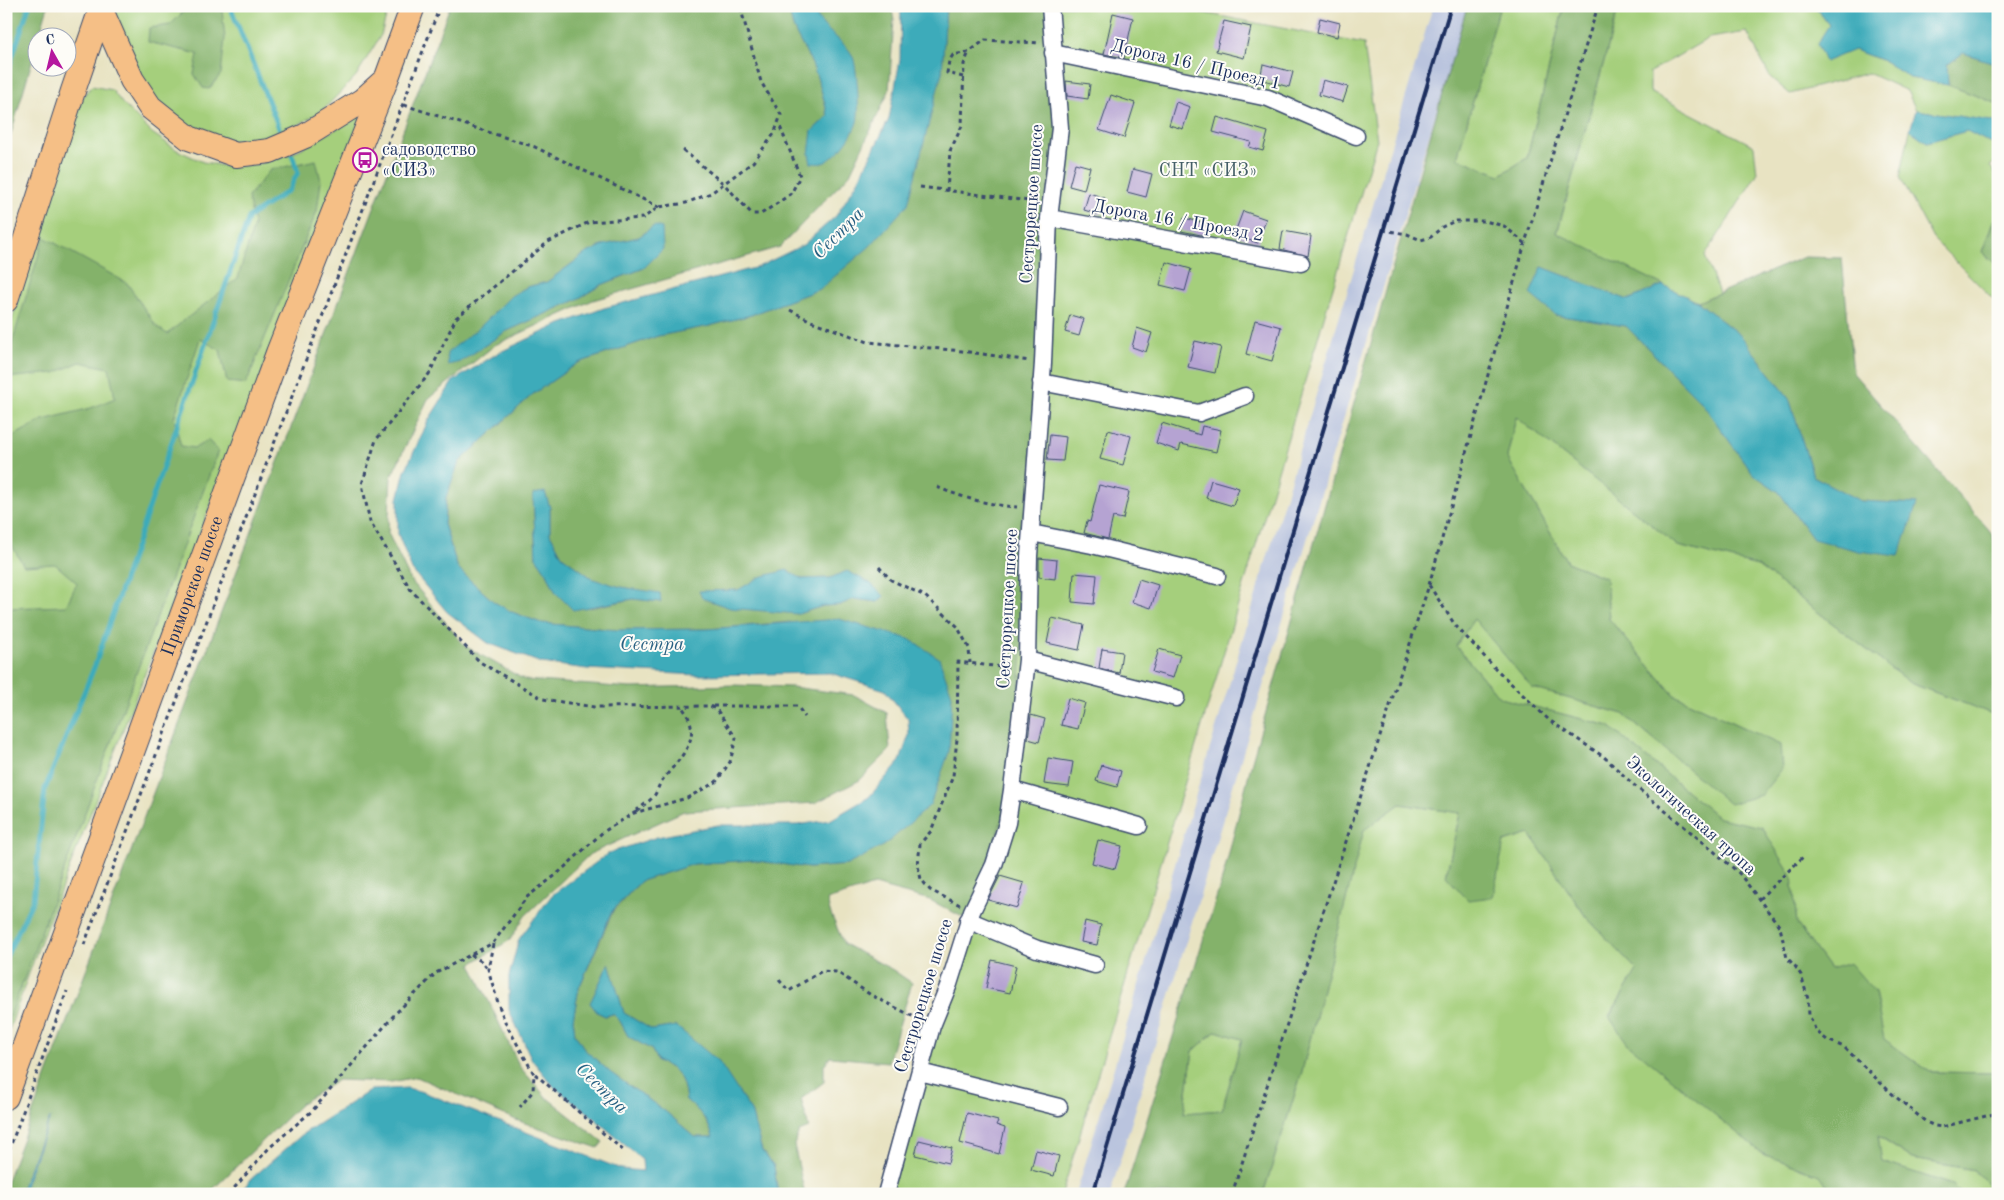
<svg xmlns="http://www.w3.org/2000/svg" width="2004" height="1200" viewBox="0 0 2004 1200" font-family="'Old Standard TT',serif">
  <rect width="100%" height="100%" fill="#fdfcf7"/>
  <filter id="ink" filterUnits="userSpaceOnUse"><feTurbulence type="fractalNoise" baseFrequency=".02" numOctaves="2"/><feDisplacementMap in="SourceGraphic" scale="10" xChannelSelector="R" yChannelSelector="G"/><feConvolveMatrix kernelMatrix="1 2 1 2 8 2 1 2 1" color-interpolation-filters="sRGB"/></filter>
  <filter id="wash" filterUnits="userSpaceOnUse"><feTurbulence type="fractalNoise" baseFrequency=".0096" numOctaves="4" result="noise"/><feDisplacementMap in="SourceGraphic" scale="20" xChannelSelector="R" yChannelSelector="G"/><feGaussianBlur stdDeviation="1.12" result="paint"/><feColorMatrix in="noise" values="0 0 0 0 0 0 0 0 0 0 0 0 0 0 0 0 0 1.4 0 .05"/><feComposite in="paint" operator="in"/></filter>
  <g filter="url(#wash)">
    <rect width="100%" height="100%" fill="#e8e3c2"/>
    <path fill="#bac4de" d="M1433,6H1468L1110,1194H1076Z"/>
    <path fill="#a5cf7b" stroke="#607f6c" d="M110,6H389L381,35L356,76L322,111L289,130L257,141H224L195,132L146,91Z
      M1050,6H1168L1364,44L1377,140L1062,1194H886L968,920Z
      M1326,6H1391L1390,9L1359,11Z
      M1500,6H1564L1527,158L1500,175L1457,158Z
      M1619,6H1815L1829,25L1854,50L1884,61L1910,78L1948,85L1998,104V122L1916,110L1907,91L1868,73L1790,94L1770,77L1747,32L1709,38L1650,72V92L1754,146L1757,174L1705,256L1719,293L1698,302L1557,234Z
      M92,86L112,90L122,103L152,133L177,150L203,162L230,167L258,164L295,152L363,114L40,943L6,1038V338L82,98Z
      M1910,130L1927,142L1967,131L1998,147V160L1990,166L1998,177V219L1993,221L1982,252L1998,266V304L1933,239L1900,177Z
      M1516,417L1678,546L1758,566L1910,683L1998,716V1082L1995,1073L1930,1072L1883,1039L1875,992L1830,969L1797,924L1792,876L1762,828L1719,818L1609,726L1500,698L1456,646L1474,618L1532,688L1623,714L1730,803L1780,745L1674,695L1609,619L1606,578L1567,562L1507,457Z
      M1400,804L1460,813L1446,876L1493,897L1504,841L1530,834L1586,917L1638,970L1609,1016L1763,1154L1817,1174L1836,1194H1263L1301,1075L1364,829Z
      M1216,1031L1242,1039L1222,1110L1184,1113L1193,1051Z
      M1877,1136L1913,1159L1974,1170L1996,1194H1962L1953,1185L1881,1162Z"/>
    <path fill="#84b26b" stroke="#507064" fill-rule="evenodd" d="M6,6H48L6,151Z
      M189,6H226L222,10L225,38L221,74L209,89L203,88L194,74L198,54L148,42L149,28L170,25Z
      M450,6H791C787,27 804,45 812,64C819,81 824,98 828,116L812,131L811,163L853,56C842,45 814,21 814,6H891L894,20L889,91L850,174L780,247L593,300L495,345L428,399L391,477L388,533L410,579L465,646L525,680L631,688L734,685L792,687L854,695L887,713L890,750L860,780L815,803L684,811L590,854L525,916L510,940L471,964L520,1067L546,1097L603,1142L598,1148L516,1120L417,1077L391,1082L338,1080L303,1102L208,1194H22L41,1141L19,1194H6V1183ZM654,226L644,268L601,285L576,300L505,332L460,362L481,326L511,296L527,287L547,282L585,254L604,245L639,237Z
      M946,6H1050L1060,128L1012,790L968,920L930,900L874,885L827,900L830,912L844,944L893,970L912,983L888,1062L830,1057L824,1065V1082L801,1099L809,1128L799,1132L794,1145L805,1194H778L774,1166L762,1151L751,1111L676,1026L652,1030L624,1013L608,964L591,1003L597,1012L605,1016L613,1014L620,1021L628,1036L652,1050L657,1061C679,1070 683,1077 686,1100C700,1111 708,1121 713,1137H695L666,1112L611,1073L585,1050L575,1034L573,1019L579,988L613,911L641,881L694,864L752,860L809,868L847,865L952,695L790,622L708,629L617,630L541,623L512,612L494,602L458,569L444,524L446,497L459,462L533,394L578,363L658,336L709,326L751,315L820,289L942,72ZM545,493L550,508V534L562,556L593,579L661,602L633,599L590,608L556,593L547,573L536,557L533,494ZM787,571L801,579L830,578L847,572L878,602L854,599L840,605L823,606L798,614L699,592L738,590Z
      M1168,6H1202V13Z
      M1467,6H1500L1457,158L1500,175L1527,158L1564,6H1619L1557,233L1663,285L1628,300L1542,267L1555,315L1626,326L1702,403L1753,474L1779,492L1813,539L1917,504L1860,501L1813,476L1789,398L1741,336L1698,302L1804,257L1842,258L1853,373L1990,531L1998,549V716L1910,683L1758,566L1678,546L1516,417L1507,457L1567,562L1606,578L1609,619L1674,695L1780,745L1782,769L1761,795L1730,804L1623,714L1532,688L1474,619L1456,646L1500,698L1609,726L1719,818L1762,827L1792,876L1797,924L1830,969L1850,963L1875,992L1884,1039L1930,1072L1995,1073L1998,1082V1194H1996L1974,1170L1913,1159L1878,1136L1882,1162L1953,1185L1962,1194H1836L1817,1174L1763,1154L1628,1044L1609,1017L1637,970L1586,917L1530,834L1504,842L1493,897L1468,900L1446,876L1460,813L1400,804L1364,830L1301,1075L1263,1194H1124L1224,873L1252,761ZM1216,1031L1242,1039L1222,1110L1184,1113L1193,1051Z
      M1963,53L1998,64V104L1948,85L1947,65Z
      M316,160L321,181L317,211L246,384L227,382L220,350L200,339L174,418L181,446L195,448L208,440L218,451L6,1028V608L66,606L77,583L55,564L24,566L6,536V440L43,420L91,408L115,398L109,368L80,362L55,373L6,378V363L44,237L127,283L156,326L167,334L238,278L254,225L248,197L270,170Z
      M1998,219V266L1982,252L1993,221Z"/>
    <path fill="#3cabba" stroke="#2c6d8c" d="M791,6H814C814,26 847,41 853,57C857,67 860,112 857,122C853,136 836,158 823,163C820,164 815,163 811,163L809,154L812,131L828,116C824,98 819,81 812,64C804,45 787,27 791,6Z
      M901,6H946L942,72L908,204L869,247L820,289L751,315L709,326L658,336L578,363L533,394L459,462L446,497L444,524L458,569L494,602L512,612L541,623L617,630L708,629L839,619L909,639L939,658L952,695L949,752L930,805L885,845L847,865L809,868L752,860L694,864L641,881L612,911L579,988L573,1019L575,1034L585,1050L611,1073L666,1112L695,1137H713C708,1120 700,1111 686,1100C683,1077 679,1070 657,1061L652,1050L628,1036L620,1021L613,1014L605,1016L597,1012L590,1003L609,963L624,1013L652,1030L676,1026L719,1062L751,1111L762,1151L774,1166L778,1194H239L251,1179L304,1133L371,1090L407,1088L423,1092L621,1169L643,1171L642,1160L586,1111L554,1087L532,1060L509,1010V976L519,939L552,895L609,853L657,837L718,825H797L830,820L869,797L900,761L909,735L908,719L885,690L830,673L697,675L587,669L541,663L488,643L447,612L412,570L398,534V499L405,471L428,421L453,381L498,353L556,326L604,308L758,267L803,245L836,216L858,181L889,119L900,60Z
      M1815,6H1998V64L1963,53L1947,65L1948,85L1910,78L1884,61L1854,50L1825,62L1817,44L1829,25Z
      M1916,110L1998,122V147L1967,131L1927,142L1910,130Z
      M654,226L662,228L663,249L644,268L601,285L576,300L505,332L460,362L448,365L447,353L481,326L511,296L527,287L547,282L585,254L604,245L639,237Z
      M1542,267L1628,300L1663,285L1698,302L1741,336L1789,398L1813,476L1860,501L1917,504L1899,556L1859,551L1813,539L1779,492L1753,474L1702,403L1626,326L1555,315L1530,294Z
      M545,492L550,508V534L562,556L593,579L621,587L660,593L661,602L633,599L573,610L556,593L547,573L536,557L533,494Z
      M787,570L802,579L830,578L847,571L870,583L884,596L878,602L854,599L840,605L823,606L798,614L730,608L702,598L699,591L738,590L760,577Z
      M50,1118L22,1194H19Z"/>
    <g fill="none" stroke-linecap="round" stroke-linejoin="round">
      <path stroke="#3cabba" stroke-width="5" d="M230,6L279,128
        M6,76L29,6
        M6,957L33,900L45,789L95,665L249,217L289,190L298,172L292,155"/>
    </g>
    <g id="blocks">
      <path fill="#b5a3d2" d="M1113,13L1133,18L1124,58L1104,54Z
        M1320,18L1340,23L1337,37L1317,32Z
        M1224,21L1251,27L1244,58L1216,51Z
        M1263,64L1293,72L1289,87L1260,79Z
        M1323,80L1348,87L1343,102L1319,95Z
        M1066,81L1090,84L1088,99L1067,96Z
        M1111,95L1135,103L1124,138L1099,130Z
        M1176,102L1190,107L1183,129L1169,125Z
        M1217,117L1268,132L1263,151L1249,147L1251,142L1213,132Z
        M1075,163L1090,167L1084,190L1069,186Z
        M1133,169L1152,174L1146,197L1127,192Z
        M1089,193L1105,198L1100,215L1084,210Z
        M1243,211L1266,219L1258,243L1234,235Z
        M1184,218L1209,224L1206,236L1181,231Z
        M1283,231L1311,236L1308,256L1280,249Z
        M1166,262L1191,269L1185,291L1160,285Z
        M1070,315L1084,319L1079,336L1065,332Z
        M1255,320L1281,327L1272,361L1246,354Z
        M1137,328L1152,333L1146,352L1132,347Z
        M1195,341L1221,347L1215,373L1188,367Z
        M1162,423L1200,435L1202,426L1221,430L1216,452L1181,444L1179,451L1156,443Z
        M1108,430L1131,436L1123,465L1100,459Z
        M1050,435L1066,437L1063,461L1047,460Z
        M1211,480L1239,488L1233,506L1206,498Z
        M1099,485L1129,492L1123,519L1113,517L1108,539L1084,533L1087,521L1090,522Z
        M1039,558L1057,560L1055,579L1039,577Z
        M1074,573L1097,575L1094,604L1072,602Z
        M1139,579L1158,585L1151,608L1132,602Z
        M1052,618L1084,625L1079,650L1047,643Z
        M1102,649L1122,652L1119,673L1099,668Z
        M1159,649L1180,655L1173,678L1152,672Z
        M1068,698L1085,703L1078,729L1061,725Z
        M1031,715L1045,719L1039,742L1028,739Z
        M1048,758L1073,762L1069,787L1044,784Z
        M1101,765L1121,771L1117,787L1096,781Z
        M1098,840L1122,846L1115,869L1092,863Z
        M1000,876L1024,883L1017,908L988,900Z
        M1085,921L1101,925L1097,945L1081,942Z
        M992,960L1016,966L1010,993L986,988Z
        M967,1113L998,1121L996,1125L1005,1128L999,1154L960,1143Z
        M919,1140L952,1148L948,1163L915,1155Z
        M1036,1150L1059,1156L1054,1176L1031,1170Z"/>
    </g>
  </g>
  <g filter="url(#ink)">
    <use href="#blocks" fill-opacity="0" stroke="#3a4a6d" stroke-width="1"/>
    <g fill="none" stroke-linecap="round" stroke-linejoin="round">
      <defs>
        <path id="minor" d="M1053,53L1268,98L1356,136
          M1049,218L1301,263
          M1041,382L1199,413L1245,396
          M1031,533L1092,545L1217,576
          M1027,660L1176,698
          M1012,790L1139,826
          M968,920L1037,949L1095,965
          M920,1072L1059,1107
          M886,1194L932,1026L949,984L972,911L994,865L1007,823L1012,790L1027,660L1029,556L1043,363L1049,218L1060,128L1050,6"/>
        <g id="highway">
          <path d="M101,10L132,80L150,107L189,138L236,155L270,151L305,136L363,100L383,82"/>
          <path d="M6,300L73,91L102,6"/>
          <path id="s1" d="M6,1097L278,353L386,80L413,6"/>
        </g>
      </defs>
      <use href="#minor" stroke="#3a4a6d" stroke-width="19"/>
      <use href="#highway" stroke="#3a4a6d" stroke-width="26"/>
      <path stroke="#3a4a6d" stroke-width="3" stroke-dasharray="4 4" stroke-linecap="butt" d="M963,77L947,73L949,61L953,55L969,52L985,40L1040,43
        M404,105L535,147L659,207
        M683,150L724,184L752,214H761L791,194L800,176L779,124
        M920,187L1037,202
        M947,191L950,151L962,126L964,64L969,52
        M1383,230L1407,234L1421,240L1431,237L1442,227L1455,221H1485L1504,226L1525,243
        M790,310L811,321L868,342L962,351L1030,361
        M937,487C963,498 989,505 1017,507
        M879,567L891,580L925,596L957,626L969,648L970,663
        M1429,585L1455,625L1496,669L1549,720L1604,757L1635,786L1709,847L1739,873L1780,927L1787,958L1795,966L1801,975L1808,999L1809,1015L1816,1031L1827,1040L1844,1047L1890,1092L1926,1122L1935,1126L1942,1127L1998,1113
        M713,706H797L805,717
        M636,811C642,806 649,802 654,796C657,792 658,787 661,782C679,758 707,737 681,706
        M1759,899L1805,855
        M960,905L930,890L921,879L918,866L920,844L931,831L953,776L957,739L958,662L1011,668
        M493,944L488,969L499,1006L506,1024L534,1074L533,1091L520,1107
        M84,945L440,6
        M471,955L481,961L487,968
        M779,980L789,991L822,971L837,972L871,995L918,1019
        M535,1074L625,1152
        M6,1158L67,991
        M229,1194L269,1148L313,1110L395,1014L436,973L493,943L527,897L556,875L603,832L634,813L687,798L716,782L730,762L736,738L717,710L710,706L594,707L543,699L480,662L411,590L370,522L362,484L376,440L429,374L456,318L548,242L589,222L643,218L659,207L686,203L711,193L753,162L774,134L781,115L761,82L740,6
        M1232,1194L1429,585L1525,243L1598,6"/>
      <use href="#minor" stroke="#fff" stroke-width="16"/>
      <use href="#highway" stroke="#f5bf86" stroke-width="24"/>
      <path stroke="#1b2f5e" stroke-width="4" d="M1093,1194L1451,6"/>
    </g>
  </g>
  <defs>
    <symbol id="bus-ring" viewBox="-11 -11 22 22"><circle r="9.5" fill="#fdfcf7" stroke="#b5179e" stroke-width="1.5"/><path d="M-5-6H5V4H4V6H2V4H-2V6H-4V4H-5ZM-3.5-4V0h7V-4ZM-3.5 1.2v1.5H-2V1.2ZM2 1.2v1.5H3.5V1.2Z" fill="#b5179e"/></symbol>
  </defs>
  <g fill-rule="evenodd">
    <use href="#bus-ring" x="351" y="146" width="28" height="28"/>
  </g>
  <g text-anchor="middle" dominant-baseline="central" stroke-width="4" stroke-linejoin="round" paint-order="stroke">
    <g font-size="18" fill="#1b2f5e" stroke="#fdfcf7">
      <text transform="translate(1196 65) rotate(13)">Дорога 16 / Проезд 1</text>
      <text transform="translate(1032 204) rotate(-86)">Сестрорецкое шоссе</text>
      <text transform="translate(1178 221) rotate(10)">Дорога 16 / Проезд 2</text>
      <text stroke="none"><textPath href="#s1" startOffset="544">Приморское шоссе</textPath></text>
      <text transform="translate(1008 609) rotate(-87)">Сестрорецкое шоссе</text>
      <text transform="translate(1691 816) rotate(42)">Экологическая тропа</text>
      <text transform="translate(924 996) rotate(-73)">Сестрорецкое шоссе</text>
    </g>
    <g font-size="18" fill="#1b2f5e" stroke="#fdfcf7" text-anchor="start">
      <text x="382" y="150">садоводство<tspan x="382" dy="21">«СИЗ»</tspan></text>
    </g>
    <g font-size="18" fill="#445f67" stroke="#fdfcf7">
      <text x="1208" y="171">СНТ «СИЗ»</text>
    </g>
    <g font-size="19" font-style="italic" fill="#286183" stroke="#fdfcf7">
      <text transform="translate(839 234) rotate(-45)">Сестра</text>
      <text x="652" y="645">Сестра</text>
      <text transform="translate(601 1089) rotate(44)">Сестра</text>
    </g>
  </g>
  <rect width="2004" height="1200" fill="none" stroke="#fdfcf7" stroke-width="25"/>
  <g transform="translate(52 52) rotate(352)"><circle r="24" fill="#fdfcf7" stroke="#a3aaba"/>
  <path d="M0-4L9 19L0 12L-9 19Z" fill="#b5179e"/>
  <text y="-8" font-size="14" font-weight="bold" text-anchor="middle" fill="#1b2f5e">С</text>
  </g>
</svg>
